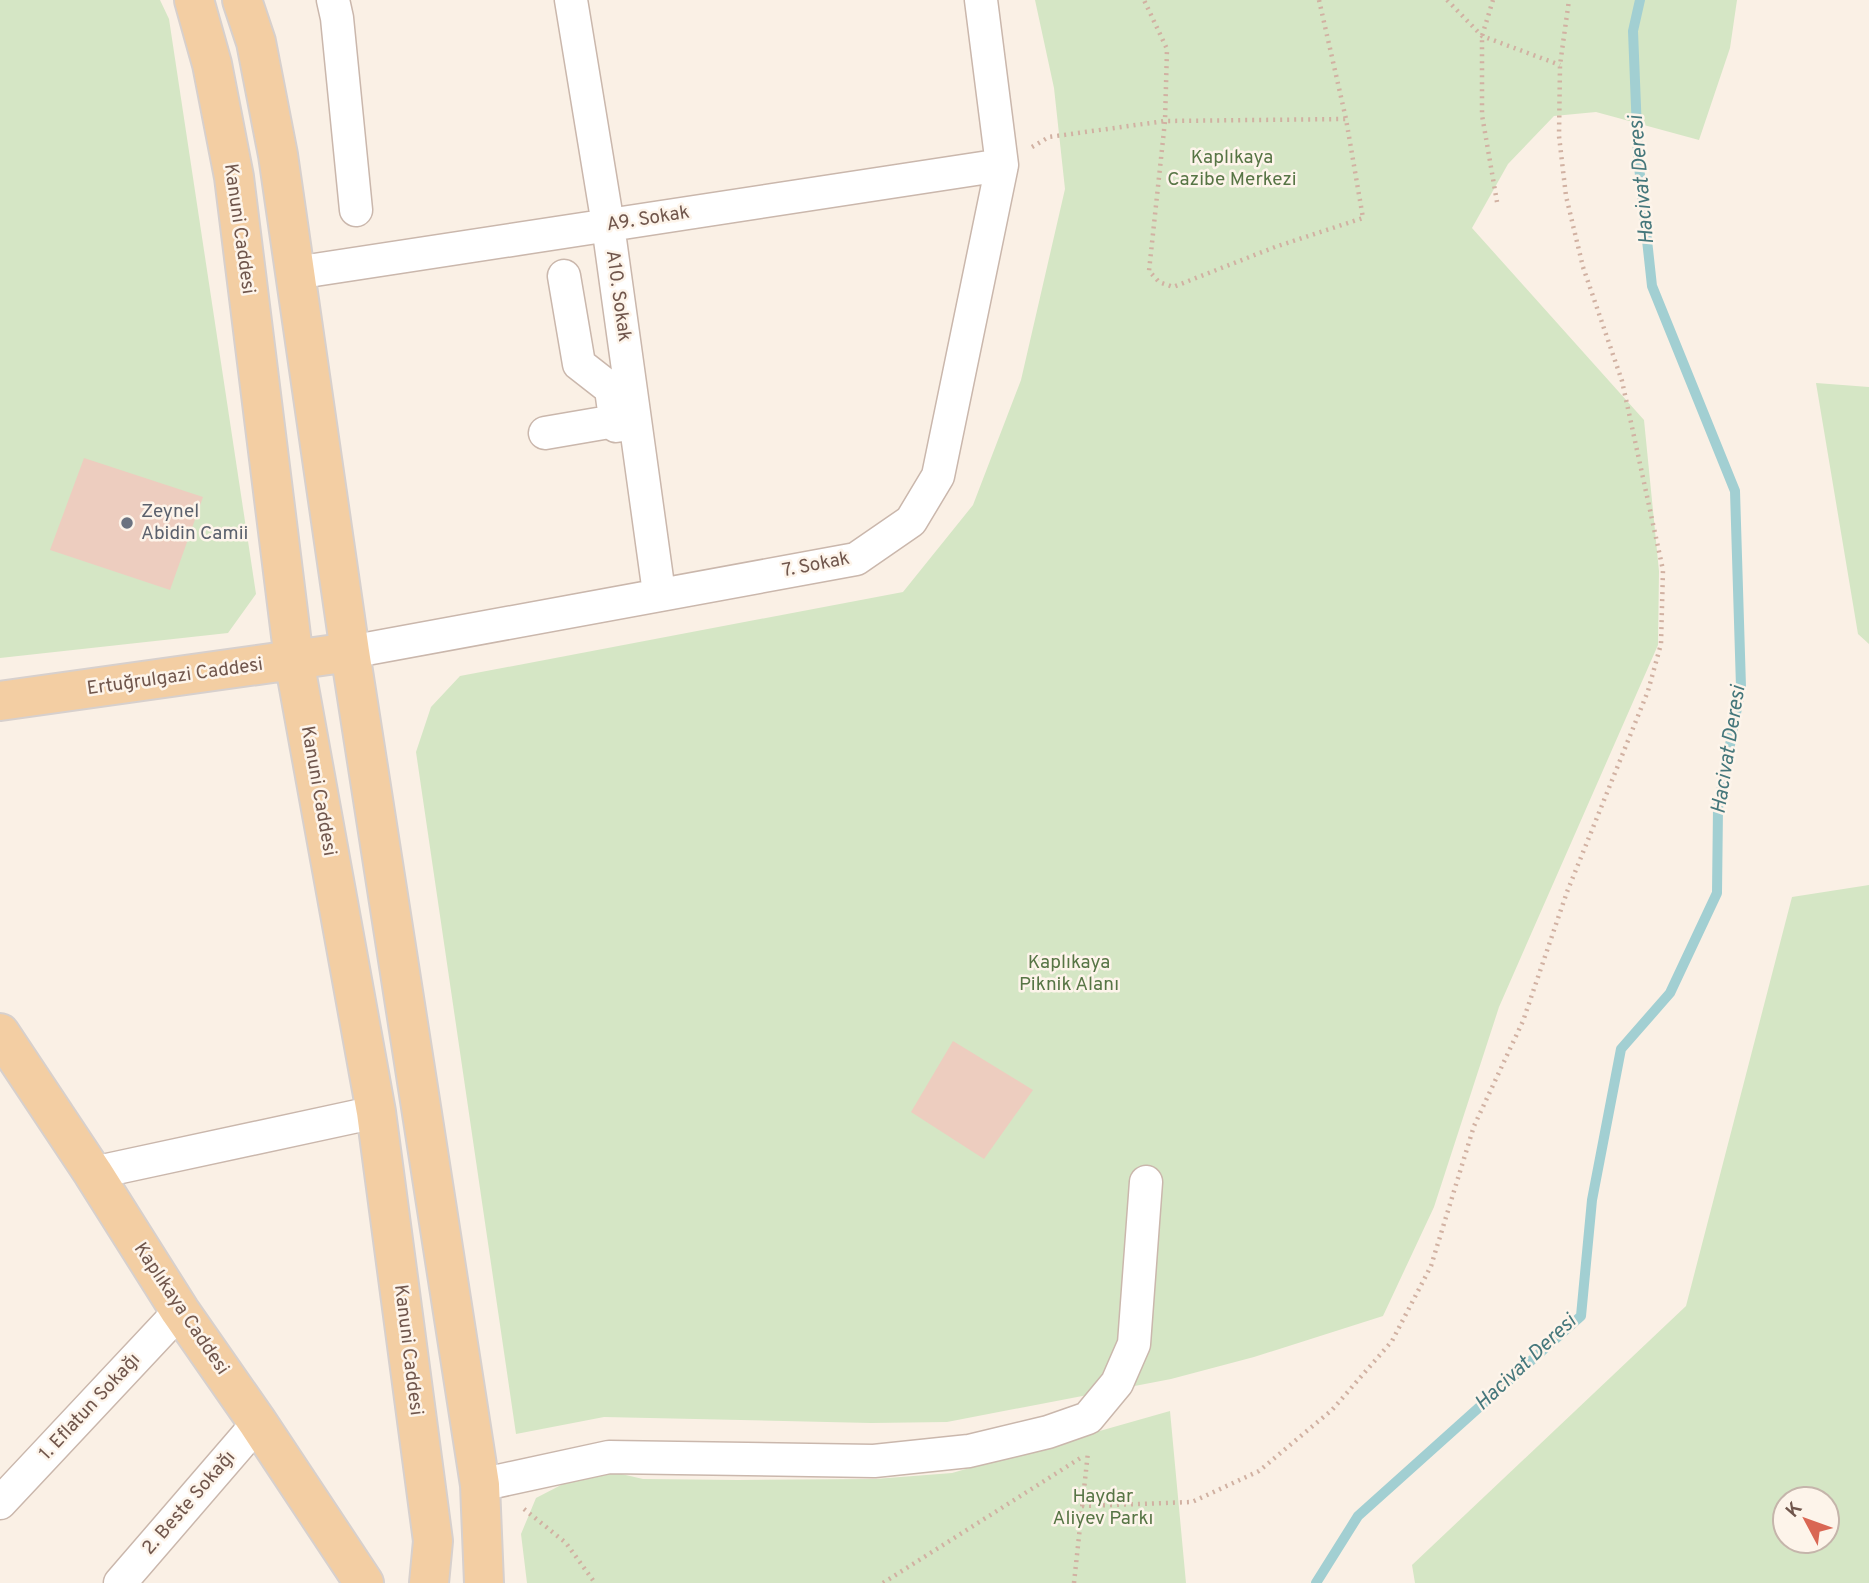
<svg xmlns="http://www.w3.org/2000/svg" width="1869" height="1583" viewBox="0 0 1869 1583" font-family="Overpass,sans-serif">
  <rect width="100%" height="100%" fill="#faf0e5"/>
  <path fill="#d5e6c5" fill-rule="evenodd" d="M0,0H160L169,19L256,594L228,633L0,658Z
    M1035,0H1737L1730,48L1699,140L1596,112L1554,116L1508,164L1472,228L1644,420L1659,571L1658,645L1499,1007L1434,1207L1383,1316L1254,1357L1171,1379L947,1422L871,1423L604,1417L516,1434L416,752L431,707L460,676L903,592L973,505L1021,380L1065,189L1054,88Z
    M1816,383L1869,387V644L1858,634Z
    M1869,885V1583H1415L1412,1565L1686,1306L1792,897ZM1785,1499H1827V1541H1785Z
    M1170,1411L1186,1583H527L521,1534L536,1498L565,1483L604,1470L643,1479L738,1480L875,1479L952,1473Z"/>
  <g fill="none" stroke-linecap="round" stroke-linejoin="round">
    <path stroke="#a2cfd2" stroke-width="10" d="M1316,1583L1358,1516L1581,1316L1592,1200L1621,1049L1670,993L1717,893L1718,808L1741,687L1735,491L1652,286L1638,157L1633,31L1640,0"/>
  </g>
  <path fill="#edcdbf" d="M84,458L203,497L170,590L50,550Z
    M953,1041L1033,1090L984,1159L911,1112Z"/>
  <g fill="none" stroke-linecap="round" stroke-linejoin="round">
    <defs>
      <path id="minor" d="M333,0L337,18L356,210
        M571,0L608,225L659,593
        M295,273L1002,165
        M564,276L579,364L611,389L616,426
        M545,433L615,421
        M350,652L856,559L911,521L938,476L1002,165L981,0
        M93,1173L376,1112
        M480,1485L609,1457L874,1461L969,1451L1048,1432L1088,1418L1117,1383L1134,1344L1146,1182
        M0,1503L180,1311
        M120,1583L258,1423"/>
      <path id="major" d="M194,0L212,64L234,177L294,660L376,1112L433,1541L429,1583
        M242,0L256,42L278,155L350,652L480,1485L484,1583
        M0,701L350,652
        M0,1033L93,1173L180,1311L258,1423L364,1583"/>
    </defs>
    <use href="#minor" stroke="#cab7ac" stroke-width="35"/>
    <use href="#major" stroke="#d7d0cd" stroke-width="42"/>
    <path stroke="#d1b1a2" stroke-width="4.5" stroke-dasharray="2 5" stroke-linecap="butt" d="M1319,0L1346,119
      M1447,0L1482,36L1560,65
      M1493,0L1482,36V115L1497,202
      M1032,147L1049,137L1165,121L1346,119L1363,218L1275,247L1173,287L1159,282L1149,271L1165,121L1167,49L1144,0
      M1082,1506L1192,1502L1259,1471L1332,1410L1392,1341L1431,1266L1474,1126L1523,1021L1567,892L1648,691L1661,644L1663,570L1622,381L1583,267L1566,196L1559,136L1560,65L1569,0
      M524,1509L566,1543L595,1583
      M883,1583L1082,1457
      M1074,1583L1088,1452"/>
    <use href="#minor" stroke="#fff" stroke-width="32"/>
    <use href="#major" stroke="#f3cea3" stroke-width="38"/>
  </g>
  <circle fill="#6b7280" stroke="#fdf4ea" stroke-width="2.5" cx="127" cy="523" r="7"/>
  <g text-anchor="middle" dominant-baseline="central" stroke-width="5" stroke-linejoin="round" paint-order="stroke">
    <g font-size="19" fill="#577545" stroke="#fdf4ea">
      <text x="1232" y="158">Kaplıkaya<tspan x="1232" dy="22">Cazibe Merkezi</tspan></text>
      <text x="1069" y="963">Kaplıkaya<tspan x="1069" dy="22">Piknik Alanı</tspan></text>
      <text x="1103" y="1497">Haydar<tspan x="1103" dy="22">Aliyev Parkı</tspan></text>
    </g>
    <g font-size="19" fill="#70564c" stroke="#fdf4ea">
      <text transform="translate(648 219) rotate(-9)">A9. Sokak</text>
      <text transform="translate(239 229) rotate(82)">Kanuni Caddesi</text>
      <text transform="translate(618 296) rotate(82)">A10. Sokak</text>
      <text transform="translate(816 565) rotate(-11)">7. Sokak</text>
      <text transform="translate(175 677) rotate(-8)">Ertuğrulgazi Caddesi</text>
      <text transform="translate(318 791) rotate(80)">Kanuni Caddesi</text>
      <text transform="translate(181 1309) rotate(56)">Kaplıkaya Caddesi</text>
      <text transform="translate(408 1350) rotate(83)">Kanuni Caddesi</text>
      <text transform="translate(90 1407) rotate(-47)">1. Eflatun Sokağı</text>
      <text transform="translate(189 1503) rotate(-49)">2. Beste Sokağı</text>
    </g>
    <g font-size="19" fill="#5b616d" stroke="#fdf4ea" text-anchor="start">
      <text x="141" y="512">Zeynel<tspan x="141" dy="22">Abidin Camii</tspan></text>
    </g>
    <g font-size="21" font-style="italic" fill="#45777b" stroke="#fdf4ea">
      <text transform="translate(1642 180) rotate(-95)">Hacivat Deresi</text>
      <text transform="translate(1729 750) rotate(-81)">Hacivat Deresi</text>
      <text transform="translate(1526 1363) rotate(-43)">Hacivat Deresi</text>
    </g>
  </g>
  <g transform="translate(1806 1520) rotate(311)"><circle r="33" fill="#fdf4ea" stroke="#c5b5ab" stroke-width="2"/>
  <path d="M0-5L12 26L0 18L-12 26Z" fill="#d96754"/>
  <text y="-10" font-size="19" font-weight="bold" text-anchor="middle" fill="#70564c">K</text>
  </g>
</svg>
